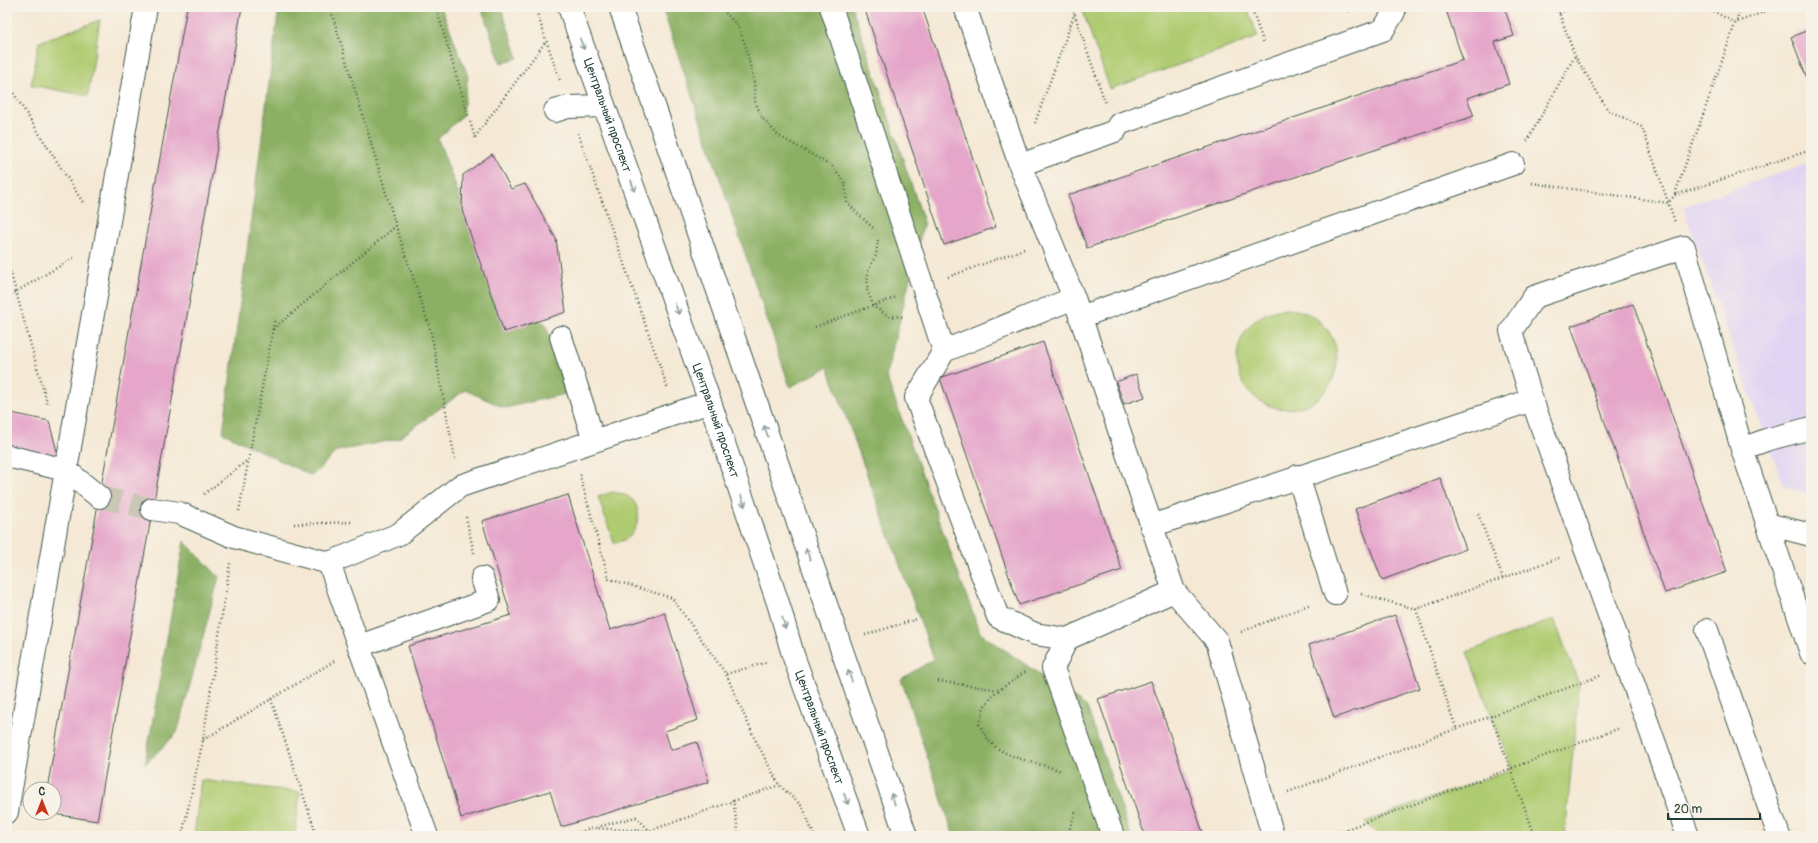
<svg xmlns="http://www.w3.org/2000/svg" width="1818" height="843" viewBox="0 0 1818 843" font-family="Pangolin,sans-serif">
  <rect width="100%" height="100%" fill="#f7f3e8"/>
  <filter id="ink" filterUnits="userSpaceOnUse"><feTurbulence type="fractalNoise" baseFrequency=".025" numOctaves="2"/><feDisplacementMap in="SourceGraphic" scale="8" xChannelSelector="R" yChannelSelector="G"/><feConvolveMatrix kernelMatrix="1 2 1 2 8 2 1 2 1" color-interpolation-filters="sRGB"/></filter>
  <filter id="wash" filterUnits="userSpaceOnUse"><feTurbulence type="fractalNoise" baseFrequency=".012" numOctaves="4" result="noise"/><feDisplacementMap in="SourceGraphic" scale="16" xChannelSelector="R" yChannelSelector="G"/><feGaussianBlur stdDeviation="0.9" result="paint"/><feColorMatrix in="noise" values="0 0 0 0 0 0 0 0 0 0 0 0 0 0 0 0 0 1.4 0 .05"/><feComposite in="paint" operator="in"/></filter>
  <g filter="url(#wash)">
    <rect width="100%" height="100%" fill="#f5e9d5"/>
    <path fill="#e1d4f3" d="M1811,162V494L1785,487L1766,440L1683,207Z"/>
    <path fill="#b0cc72" stroke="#688453" d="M1096,7H1247L1258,37L1110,89L1083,12Z
      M100,20L88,96L31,85L39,42Z
      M1237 359a50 50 0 1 1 100 0a50 50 0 1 1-100 0Z
      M612,492C616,493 621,493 625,495C644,503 641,528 626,539C623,541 618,542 614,543L598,497Z
      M1554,619L1579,684L1565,836H1379L1365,822L1512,769L1467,652Z
      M201,780L300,792L295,836H194Z"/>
    <path fill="#8cb064" stroke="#56764c" d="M279,7H441L468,76L462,116L438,139L502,310L545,323L569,393L505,408L465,390L398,439L337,451L312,476L223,433Z
      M481,7H501L518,58L501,63Z
      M662,7H852L924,222L886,376L980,633L1087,707L1131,836H954L901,679L934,659L828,367L790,387Z
      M184,541L219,577L177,733L145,764Z"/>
    <g id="blocks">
      <path fill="#e5a6ca" d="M187,7H242L97,821L54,814V789H47Z
        M864,7H922L996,227L944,245Z
        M1445,7H1504L1514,36L1495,42L1509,84L1467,98L1474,116L1087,248L1068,195L1463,60Z
        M1811,29V89L1791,37Z
        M492,154L511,189L525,184L556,239L566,312L504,332L462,210L463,175Z
        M1633,304L1727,572L1665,593L1571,326Z
        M1043,342L1122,570L1019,605L940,378Z
        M1136,374L1145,397L1124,404L1116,382Z
        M7,412L49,421L60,463L7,452Z
        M1440,478L1466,549L1382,580L1355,509Z
        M568,495L610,630L665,613L698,720L665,731L671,750L697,742L709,782L561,827L550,791L461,818L408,646L511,615L482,521Z
        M1395,615L1420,688L1334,718L1309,645Z
        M1151,681L1168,729L1204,836H1145L1098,699Z"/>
    </g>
  </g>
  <g filter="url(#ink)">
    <use href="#blocks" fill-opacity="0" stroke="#3f574c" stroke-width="1"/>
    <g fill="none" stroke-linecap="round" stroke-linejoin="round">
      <path stroke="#cac7b5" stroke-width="22" stroke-dasharray="22 11" stroke-linecap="butt" d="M99,497L152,509"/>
      <defs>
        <path id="minor" d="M831,7L944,351L916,398L998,617L1035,634L1067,639L1174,591
          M965,7L1020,165L1074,298L1174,591L1217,641L1273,836
          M555,111L568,107L604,106
          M1020,165L1115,131L1119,124L1383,30L1394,12L1392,7
          M1080,317L1513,164
          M561,337L594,441
          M944,351L1074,298
          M1742,449L1766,440L1811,428
          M7,456L66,470L99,497
          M1298,476L1335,594
          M152,509L179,513L234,537L329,563L399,534L460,486L710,402
          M1767,524L1811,535
          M1151,526L1532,400
          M329,563L427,836
          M1707,630L1779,836
          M1067,639L1053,668L1113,836
          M359,646L489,600L482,578
          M7,812L146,7
          M1688,836L1532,400L1511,331L1534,297L1684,247L1742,449L1811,653"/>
        <g id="major">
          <path id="s1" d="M569,7L710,402L779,606L793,655L859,836"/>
          <path d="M620,7L906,836"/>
        </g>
      </defs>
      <use href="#minor" stroke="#3f574c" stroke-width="24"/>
      <use href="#major" stroke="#3f574c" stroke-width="24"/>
      <path stroke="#3f574c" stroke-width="2.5" stroke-dasharray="1 3" stroke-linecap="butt" d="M330,7L396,226L431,332L455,459
        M436,7L475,138
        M535,7L560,81
        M720,7L738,26L745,44L754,81L755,101L762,118L779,136L832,166L845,183L847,203L873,228
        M1072,7L1105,102
        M1251,7L1264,44
        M1342,7L1351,12
        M1557,7L1575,56L1608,110L1642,127L1675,222
        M1706,7L1735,23L1777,7
        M1559,13L1573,7
        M7,83L84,204
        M1035,123L1077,7
        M578,133L668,389
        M475,137L546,41
        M1527,141L1575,56
        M1532,183L1668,203L1675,195L1811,150
        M1675,194L1741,7
        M878,240L876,255L868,271L867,290L874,307L889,316L904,317
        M7,260L48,406
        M948,277L1024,249
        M7,297L75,257
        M815,327L897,297
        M273,329L396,226
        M581,475L580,476L609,579L672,598L726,674L754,737L779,785L803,807L814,836
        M204,494L248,460
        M239,511L275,318
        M1478,514L1503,578
        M466,517L474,553
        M294,524L353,522
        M1361,594L1416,609L1559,558
        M1416,609L1456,728
        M1241,632L1311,604
        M865,635L917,619
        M1025,672L995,693L984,707L979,724C982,729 984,734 987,738C1001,759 1039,762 1061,771
        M726,674L768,662
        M938,681L999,690
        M271,699L317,836
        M1491,716L1535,836
        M203,740L336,660
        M1288,792C1392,752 1497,714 1602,675
        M733,800L739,836
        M597,827L636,817L649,830
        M182,836L203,740L230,563
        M568,836L592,828L649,831L779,785
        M634,836L649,831L659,836
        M1067,836L1076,811
        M1328,836L1620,728"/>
      <use href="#minor" stroke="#fff" stroke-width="22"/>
      <use href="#major" stroke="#fff" stroke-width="22"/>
    </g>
    <defs><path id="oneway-shaft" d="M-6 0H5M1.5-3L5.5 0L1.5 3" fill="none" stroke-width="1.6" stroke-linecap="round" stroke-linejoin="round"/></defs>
    <g stroke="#8f9e9a">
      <use href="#oneway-shaft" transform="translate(582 44) rotate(70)"/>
      <use href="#oneway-shaft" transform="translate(633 186) rotate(70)"/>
      <use href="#oneway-shaft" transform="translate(677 309) rotate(70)"/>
      <use href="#oneway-shaft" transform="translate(766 431) rotate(-109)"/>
      <use href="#oneway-shaft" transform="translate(743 501) rotate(71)"/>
      <use href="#oneway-shaft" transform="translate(808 554) rotate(-109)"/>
      <use href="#oneway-shaft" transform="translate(784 623) rotate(73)"/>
      <use href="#oneway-shaft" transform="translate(850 676) rotate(-109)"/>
      <use href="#oneway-shaft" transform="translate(846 799) rotate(70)"/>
      <use href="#oneway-shaft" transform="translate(893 799) rotate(-109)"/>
    </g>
  </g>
  <g text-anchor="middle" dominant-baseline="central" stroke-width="3.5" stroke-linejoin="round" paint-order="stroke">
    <g font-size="12" fill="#1f3d34" stroke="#f7f3e8">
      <text stroke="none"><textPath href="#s1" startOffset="115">Центральный проспект</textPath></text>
      <text stroke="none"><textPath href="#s1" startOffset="439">Центральный проспект</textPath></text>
      <text stroke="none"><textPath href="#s1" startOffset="763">Центральный проспект</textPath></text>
    </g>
  </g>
  <rect width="1818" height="843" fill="none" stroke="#f7f3e8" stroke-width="24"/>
  <g transform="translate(42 801)"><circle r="19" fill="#f7f3e8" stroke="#a1aaa0"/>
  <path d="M0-3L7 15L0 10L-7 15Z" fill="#c8321e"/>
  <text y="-6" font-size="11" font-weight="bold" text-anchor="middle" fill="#1f3d34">С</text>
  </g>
  <path d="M1668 813v6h92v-6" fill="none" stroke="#1f3d34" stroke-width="2"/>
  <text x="1674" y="813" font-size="12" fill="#1f3d34" stroke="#f7f3e8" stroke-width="3" paint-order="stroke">20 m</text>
</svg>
